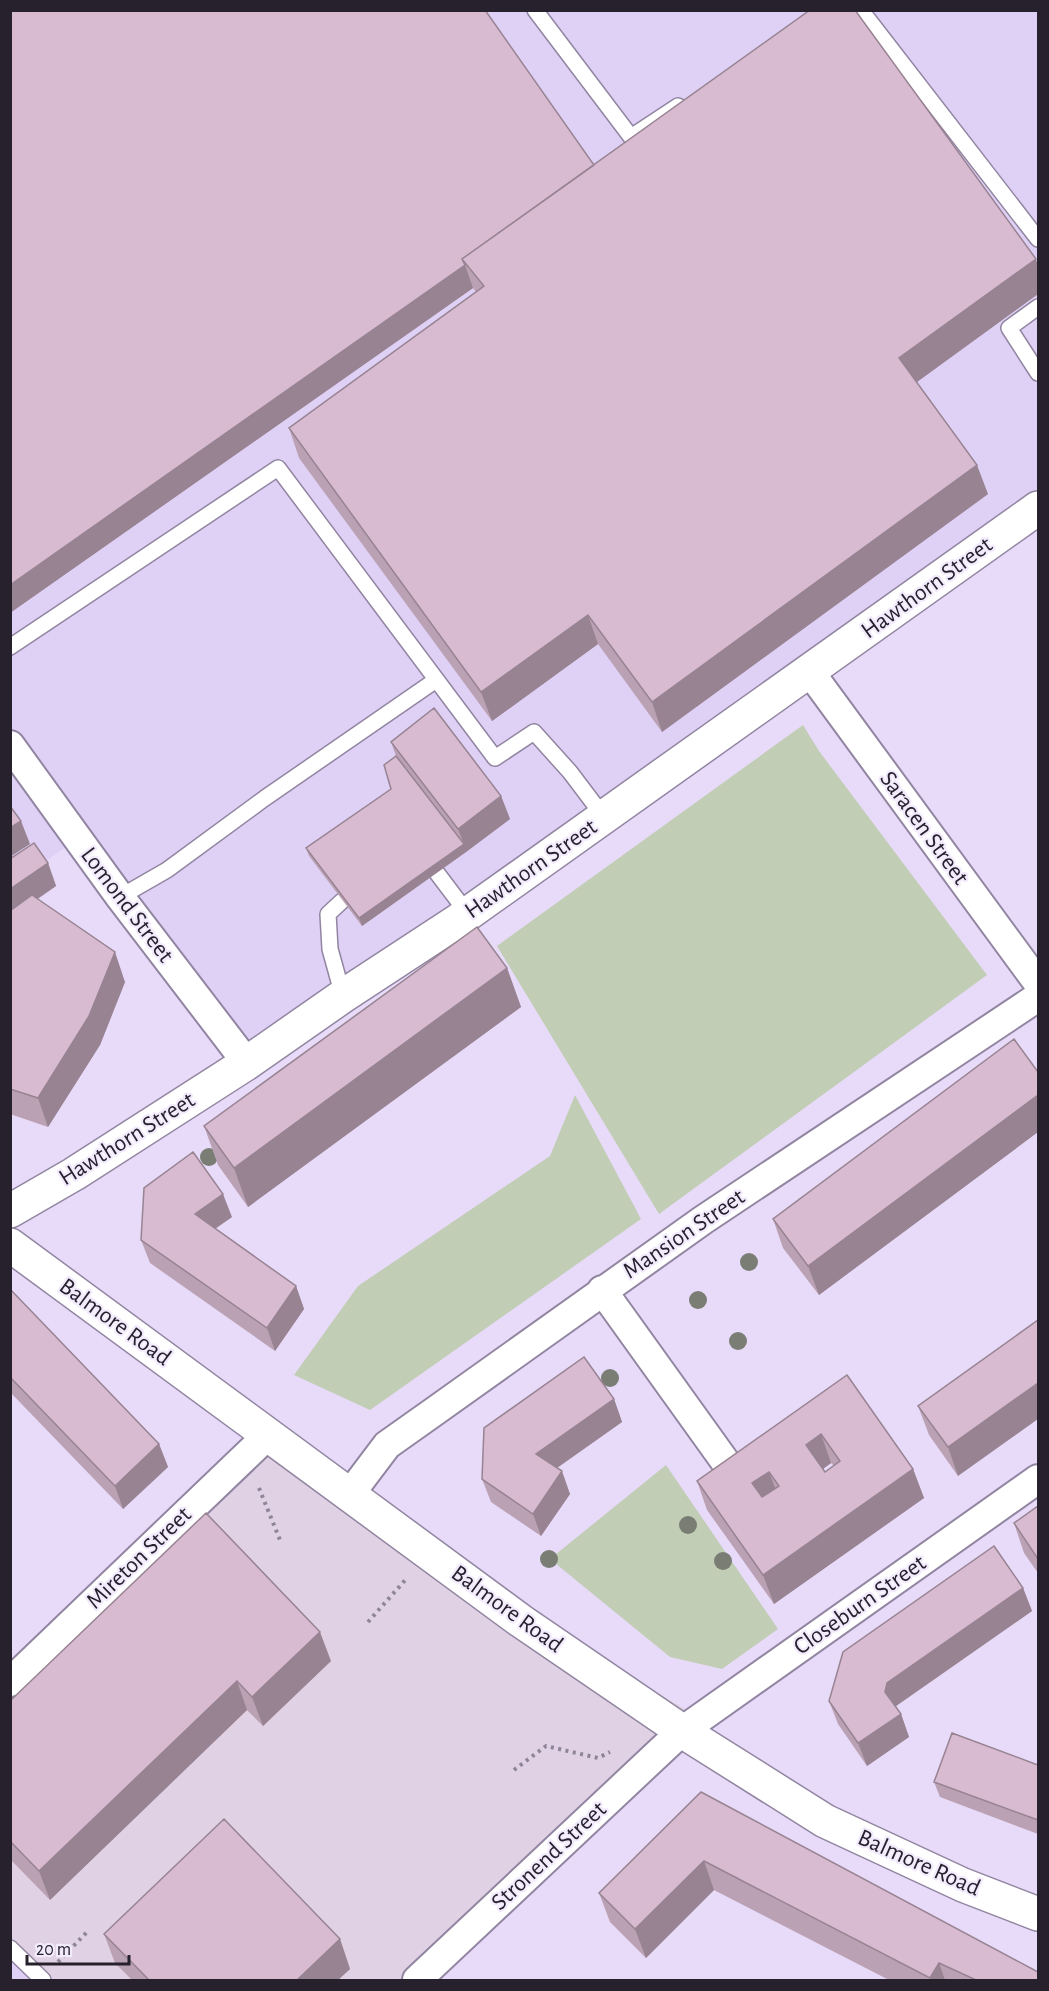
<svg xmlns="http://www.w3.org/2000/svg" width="1049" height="1991" viewBox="0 0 1049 1991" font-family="'Alegreya Sans',sans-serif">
  <rect width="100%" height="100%" fill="#e8dbf9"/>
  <path fill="#e0d2e4" d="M280,1438L466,1584L703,1719L420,1980H43L11,1948V1700Z"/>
  <path fill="#dfd0f5" d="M11,11H1038V507L247,1063L77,839L11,886Z
    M11,1949L43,1980H11Z"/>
  <path fill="#c1cdb5" d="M803,725L819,751L987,975L659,1214L497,946Z
    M575,1095L641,1219L370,1410L294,1375L358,1286L550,1156Z
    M666,1465L778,1629L722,1669L670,1657L550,1559Z"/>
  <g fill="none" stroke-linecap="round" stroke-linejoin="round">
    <defs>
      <path id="lane" d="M535,10L631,137L678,106
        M861,10L1038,239
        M1038,307L1009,328L1038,373
        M10,647L278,468L495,758L534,732L570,772L604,817
        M437,873L468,914
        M120,897L167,870L265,798L436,680
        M342,901L328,914L330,949L343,996
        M10,1948L43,1980"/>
      <path id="street" d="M810,672L1038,983
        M10,745L120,897L247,1063
        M602,1290L724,1460
        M350,1494L387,1445L435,1411L703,1220L1038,997
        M10,1682L268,1435
        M417,1980L682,1731L1038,1479"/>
      <path id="secondary" d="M10,1211L74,1174L247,1063L343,996L459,920L1038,508"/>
      <path id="primary" d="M10,1245L521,1621L682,1731L825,1821L963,1885L1038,1914"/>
    </defs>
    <use href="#lane" stroke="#9185a1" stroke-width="18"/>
    <use href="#street" stroke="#9185a1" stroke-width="32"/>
    <use href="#secondary" stroke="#9185a1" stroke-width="36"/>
    <use href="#primary" stroke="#9185a1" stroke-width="36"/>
    <path stroke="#8e859b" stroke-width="4" stroke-dasharray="3 4.5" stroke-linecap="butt" d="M259,1488L280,1540
      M368,1622L407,1578
      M514,1770L546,1746L598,1758L610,1752
      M58,1962L87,1932"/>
    <use href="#lane" stroke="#fff" stroke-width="15"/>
    <use href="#street" stroke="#fff" stroke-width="28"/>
    <use href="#secondary" stroke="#fff" stroke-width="33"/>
    <use href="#primary" stroke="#fff" stroke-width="33"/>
  </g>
  <g fill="#797d74">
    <circle cx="209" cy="1157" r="9"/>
    <circle cx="749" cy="1262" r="9"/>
    <circle cx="698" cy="1300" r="9"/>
    <circle cx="738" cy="1341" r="9"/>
    <circle cx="610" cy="1378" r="9"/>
    <circle cx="688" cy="1525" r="9"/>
    <circle cx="549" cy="1559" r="9"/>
    <circle cx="723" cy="1561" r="9"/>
  </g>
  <path fill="#baa1b4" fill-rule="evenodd" d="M10,10L594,165L1038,294L917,382L988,494L662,732L598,644L492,721L299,458L289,428L476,292L473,288L10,613Z
    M391,742L501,796L510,819L466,852L362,926L309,856L306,848L391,789L396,756Z
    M10,859L48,863L56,886L38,899L125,982L100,1045L48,1127L10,1114Z
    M507,968L521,1007L248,1207L218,1165L204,1126Z
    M1038,1072V1132L819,1295L783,1248L773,1219Z
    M232,1217L215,1229L296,1286L304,1309L275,1351L150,1263L141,1240Z
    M10,1289L159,1444L168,1467L123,1509L10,1392Z
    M1038,1320L958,1476L929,1435L918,1406Z
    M847,1375L913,1469L924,1498L774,1604L707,1510L697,1481ZM831,1463L834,1466L825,1472L823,1469Z
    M614,1399L622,1422L557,1468L570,1494L541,1536L491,1502L482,1479Z
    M1038,1506V1573L1024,1553L1014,1523Z
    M1023,1588L1032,1611L896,1706L901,1714L909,1737L867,1766L838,1724L829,1701Z
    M331,1661L263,1726L247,1710L50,1900L10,1859V1701Z
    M1038,1765V1834L940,1797L934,1782Z
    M701,1792L1038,1980H889L714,1890L646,1958L610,1922L599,1893Z
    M104,1934L340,1939L350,1969L338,1980H132L115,1963Z"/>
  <path fill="#978392" d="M1036,259L1038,266V294L910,387L899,358Z
    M465,265L473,288L10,613V585Z
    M977,465L988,494L662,732L652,702Z
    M588,615L598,644L492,721L481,692Z
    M501,796L510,819L466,852L362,926L359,918L464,844L458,829Z
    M21,821L30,844L10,857V828Z
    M48,863L56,886L10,917V889Z
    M115,952L125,982L100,1045L48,1127L38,1098Z
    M507,968L521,1007L248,1207L234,1168Z
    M1038,1095V1132L819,1295L808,1266Z
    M223,1194L232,1217L203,1237L195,1214Z
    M296,1286L304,1309L275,1351L267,1328Z
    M1038,1383V1419L958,1476L948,1447Z
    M614,1399L622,1422L544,1477L536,1454Z
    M821,1434L831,1463L816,1474L806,1445Z
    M159,1444L168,1467L123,1509L115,1486Z
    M913,1469L924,1498L774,1604L763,1575Z
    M562,1471L570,1494L541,1536L533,1514Z
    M769,1472L780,1501L762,1512L752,1483Z
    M1023,1588L1032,1611L896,1706L894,1715L885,1692L887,1683Z
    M320,1632L331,1661L263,1726L252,1697Z
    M237,1681L247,1710L50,1900L39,1871Z
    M901,1714L909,1737L867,1766L858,1743Z
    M704,1861L714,1890L646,1958L635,1929Z
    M340,1939L350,1969L338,1980H297Z
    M939,1963L945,1980H931L930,1978Z"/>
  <path fill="#d8bbd1" stroke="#978392" stroke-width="1.5" fill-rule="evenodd" d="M10,10H485L594,165L462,259L465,265L10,585Z
    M810,10H855L1036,259L899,358L977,465L652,702L588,615L481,692L289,428L484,286L462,259Z
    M434,708L501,796L458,829L391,742Z
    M396,756L464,844L359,918L306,848L391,789L384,765Z
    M10,806L21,821L10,828Z
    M34,843L48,863L10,889V859Z
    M32,895L115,952L89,1016L38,1098L10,1089V911Z
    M477,927L507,968L234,1168L204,1126Z
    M1014,1039L1038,1072V1095L808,1266L773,1219Z
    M193,1152L223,1194L195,1214L296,1286L267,1328L141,1240L144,1188Z
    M10,1289L159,1444L115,1486L10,1377Z
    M1038,1320V1383L948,1447L918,1406Z
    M584,1357L614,1399L536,1454L562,1471L533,1514L482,1479L484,1428Z
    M847,1375L913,1469L763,1575L697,1481ZM821,1434L840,1461L825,1472L806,1445ZM769,1472L779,1486L762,1497L752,1483Z
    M1038,1506V1559L1014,1523Z
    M206,1513L320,1632L252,1697L237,1681L39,1871L10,1841V1701Z
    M994,1546L1023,1588L887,1683L885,1692L901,1714L858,1743L829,1701L843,1652Z
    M952,1733L1038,1765V1820L934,1782Z
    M701,1792L1038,1972V1980H976L939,1963L930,1978L704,1861L635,1929L599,1893Z
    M224,1819L340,1939L297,1980H149L104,1934Z"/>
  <g text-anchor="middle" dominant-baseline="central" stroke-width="4.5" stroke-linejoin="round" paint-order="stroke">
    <g font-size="24" fill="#26212d" stroke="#f2ebfd">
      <text transform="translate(927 588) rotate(-36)">Hawthorn Street</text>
      <text transform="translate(924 828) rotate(54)">Saracen Street</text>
      <text transform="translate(531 869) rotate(-35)">Hawthorn Street</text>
      <text transform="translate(127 905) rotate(53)">Lomond Street</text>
      <text transform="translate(127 1139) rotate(-32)">Hawthorn Street</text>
      <text transform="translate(684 1234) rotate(-34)">Mansion Street</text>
      <text transform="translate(115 1322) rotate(36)">Balmore Road</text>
      <text transform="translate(139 1558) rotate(-44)">Mireton Street</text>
      <text transform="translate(860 1605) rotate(-35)">Closeburn Street</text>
      <text transform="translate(507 1609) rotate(36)">Balmore Road</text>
      <text transform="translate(549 1856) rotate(-43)">Stronend Street</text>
      <text transform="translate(919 1863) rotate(24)">Balmore Road</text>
    </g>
  </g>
  <rect width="1049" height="1991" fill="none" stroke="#26212d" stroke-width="24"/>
  <path d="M27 1955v9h102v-9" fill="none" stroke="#26212d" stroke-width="3"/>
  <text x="36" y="1955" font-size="18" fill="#26212d" stroke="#f2ebfd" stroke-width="4.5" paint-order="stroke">20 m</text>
</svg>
